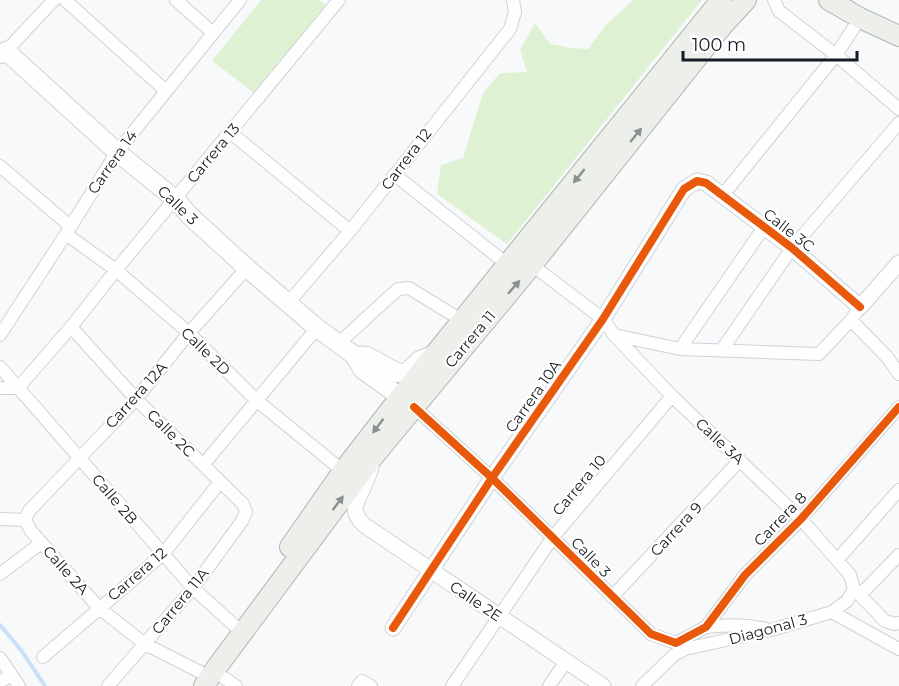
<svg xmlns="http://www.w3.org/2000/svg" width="899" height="686" viewBox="0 0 899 686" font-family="Montserrat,sans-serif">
  <rect width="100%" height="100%" fill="#f7f9fb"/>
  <path fill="#dff1d3" d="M261,0H319L329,7L257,95L212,61Z
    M633,0H702L507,244L437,194L441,165L463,158L483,93L500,73L527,72L520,50L535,23L550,44L573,48L588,49L605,26Z"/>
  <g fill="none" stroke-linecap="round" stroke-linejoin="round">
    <path stroke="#cadff8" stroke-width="4" d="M0,625L21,650L45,686"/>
    <defs>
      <path id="minor" d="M65,0L166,91
        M176,0L213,33
        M774,0L779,11L836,55L899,109
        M6,51L54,0
        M230,132L350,231
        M0,166L70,226
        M395,175L508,265
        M722,196L836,55L860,18
        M66,234L116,270L189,333L256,400L343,471
        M532,265L603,319L614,335L672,396L801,519L850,575L854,589L885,621L895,624L899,623
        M289,302L350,231L510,29L515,12L513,0
        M851,320L887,357L899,374
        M71,327L136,399L243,504L246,512L242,521L193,588L108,686
        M0,335L66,234L117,152L240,0
        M614,335L680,349L819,354L851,320L860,307
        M339,343L398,289L409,288L466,323
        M680,349L764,227
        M721,351L792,248L899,123
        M0,367L193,588L235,626
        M0,388H18L71,327L116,270L339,0
        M414,407L492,478L651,634L676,643L706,627L745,575L801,519L899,407
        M203,465L317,328
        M0,519L25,520
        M25,520L29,511L136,399L189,333L247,268
        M25,520L31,531L99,608L145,644L202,673
        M838,559L899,490
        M0,574L41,543
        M860,595L899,555
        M612,597L740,460
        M832,612L899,649
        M706,627C728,625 746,624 767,629
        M43,657L163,554L220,482
        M0,658L19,686
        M214,671L236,686
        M0,682L11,675
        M358,686L362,681L371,686
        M452,686L553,537L672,396
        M549,686L566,661
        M642,686L674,655L685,649L771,630L832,612L847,601L854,589"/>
      <path id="tertiary" d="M372,463C370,478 356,499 355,508C355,515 360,521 364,525L603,686
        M393,628L492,478L603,319L684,189L697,181L706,183L792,248L860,307L899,263"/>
      <path id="secondary" d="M0,54L6,51L117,152L175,199L191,217L247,268L317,328L354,355L363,370L412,405
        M354,355L367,356L398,373H406L420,360L430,356"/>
      <path id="primary" d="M829,0L860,18L899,36
        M290,547L343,471L401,396L721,0
        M204,686L214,671L373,457L532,265L723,25L746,0"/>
    </defs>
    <use href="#minor" stroke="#cfd2d7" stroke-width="14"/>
    <use href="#tertiary" stroke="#cfd2d7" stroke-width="17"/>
    <use href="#secondary" stroke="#cfd2d7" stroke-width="20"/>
    <use href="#primary" stroke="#b0b6af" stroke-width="22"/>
    <use href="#minor" stroke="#fefefe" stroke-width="12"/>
    <use href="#tertiary" stroke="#fefefe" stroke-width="15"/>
    <use href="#secondary" stroke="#fefefe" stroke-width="18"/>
    <use href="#primary" stroke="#ecefea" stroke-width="20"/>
    <defs>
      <path id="cycleway" d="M414,407L492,478L651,634L676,643L706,627L745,575L801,519L899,407
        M393,628L492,478L603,319L684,189L697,181L706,183L792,248L860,307"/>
    </defs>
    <use href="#cycleway" stroke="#fff" stroke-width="11"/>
    <use href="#cycleway" stroke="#e8590c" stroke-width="8"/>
  </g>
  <defs><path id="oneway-solid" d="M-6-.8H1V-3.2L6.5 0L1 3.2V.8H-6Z" transform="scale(1.5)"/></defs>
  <g fill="#8b9090">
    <use href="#oneway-solid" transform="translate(636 135) rotate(-51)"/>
    <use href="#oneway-solid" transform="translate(579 176) rotate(129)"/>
    <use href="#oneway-solid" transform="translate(514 287) rotate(-49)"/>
    <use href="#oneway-solid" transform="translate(378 426) rotate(127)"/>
    <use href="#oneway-solid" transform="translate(338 503) rotate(-53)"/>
  </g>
  <g text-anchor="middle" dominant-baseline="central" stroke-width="4.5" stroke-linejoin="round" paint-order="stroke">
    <g font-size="15" fill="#151b22" stroke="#fff">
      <text transform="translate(213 153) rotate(-50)">Carrera 13</text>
      <text transform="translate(406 159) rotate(-53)">Carrera 12</text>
      <text transform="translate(112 162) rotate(-55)">Carrera 14</text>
      <text transform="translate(178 205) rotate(44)">Calle 3</text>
      <text transform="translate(789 230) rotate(38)">Calle 3C</text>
      <text transform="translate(470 339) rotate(-50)">Carrera 11</text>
      <text transform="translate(206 351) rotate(44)">Calle 2D</text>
      <text transform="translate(136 395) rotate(-48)">Carrera 12A</text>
      <text transform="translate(533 396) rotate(-55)">Carrera 10A</text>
      <text transform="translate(171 433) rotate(45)">Calle 2C</text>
      <text transform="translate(720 441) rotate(43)">Calle 3A</text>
      <text transform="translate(579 485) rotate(-50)">Carrera 10</text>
      <text transform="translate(115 499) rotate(49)">Calle 2B</text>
      <text transform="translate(780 519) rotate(-46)">Carrera 8</text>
      <text transform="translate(676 529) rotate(-47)">Carrera 9</text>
      <text transform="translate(591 557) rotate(46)">Calle 3</text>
      <text transform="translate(66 570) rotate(48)">Calle 2A</text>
      <text transform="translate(137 574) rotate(-41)">Carrera 12</text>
      <text transform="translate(180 601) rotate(-51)">Carrera 11A</text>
      <text transform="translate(476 601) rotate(34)">Calle 2E</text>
      <text transform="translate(768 629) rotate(-15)">Diagonal 3</text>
    </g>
  </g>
  <path d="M683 51v9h174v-9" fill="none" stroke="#151b22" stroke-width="3"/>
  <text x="692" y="51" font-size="18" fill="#151b22" stroke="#ffffff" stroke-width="4.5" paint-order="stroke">100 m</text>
</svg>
